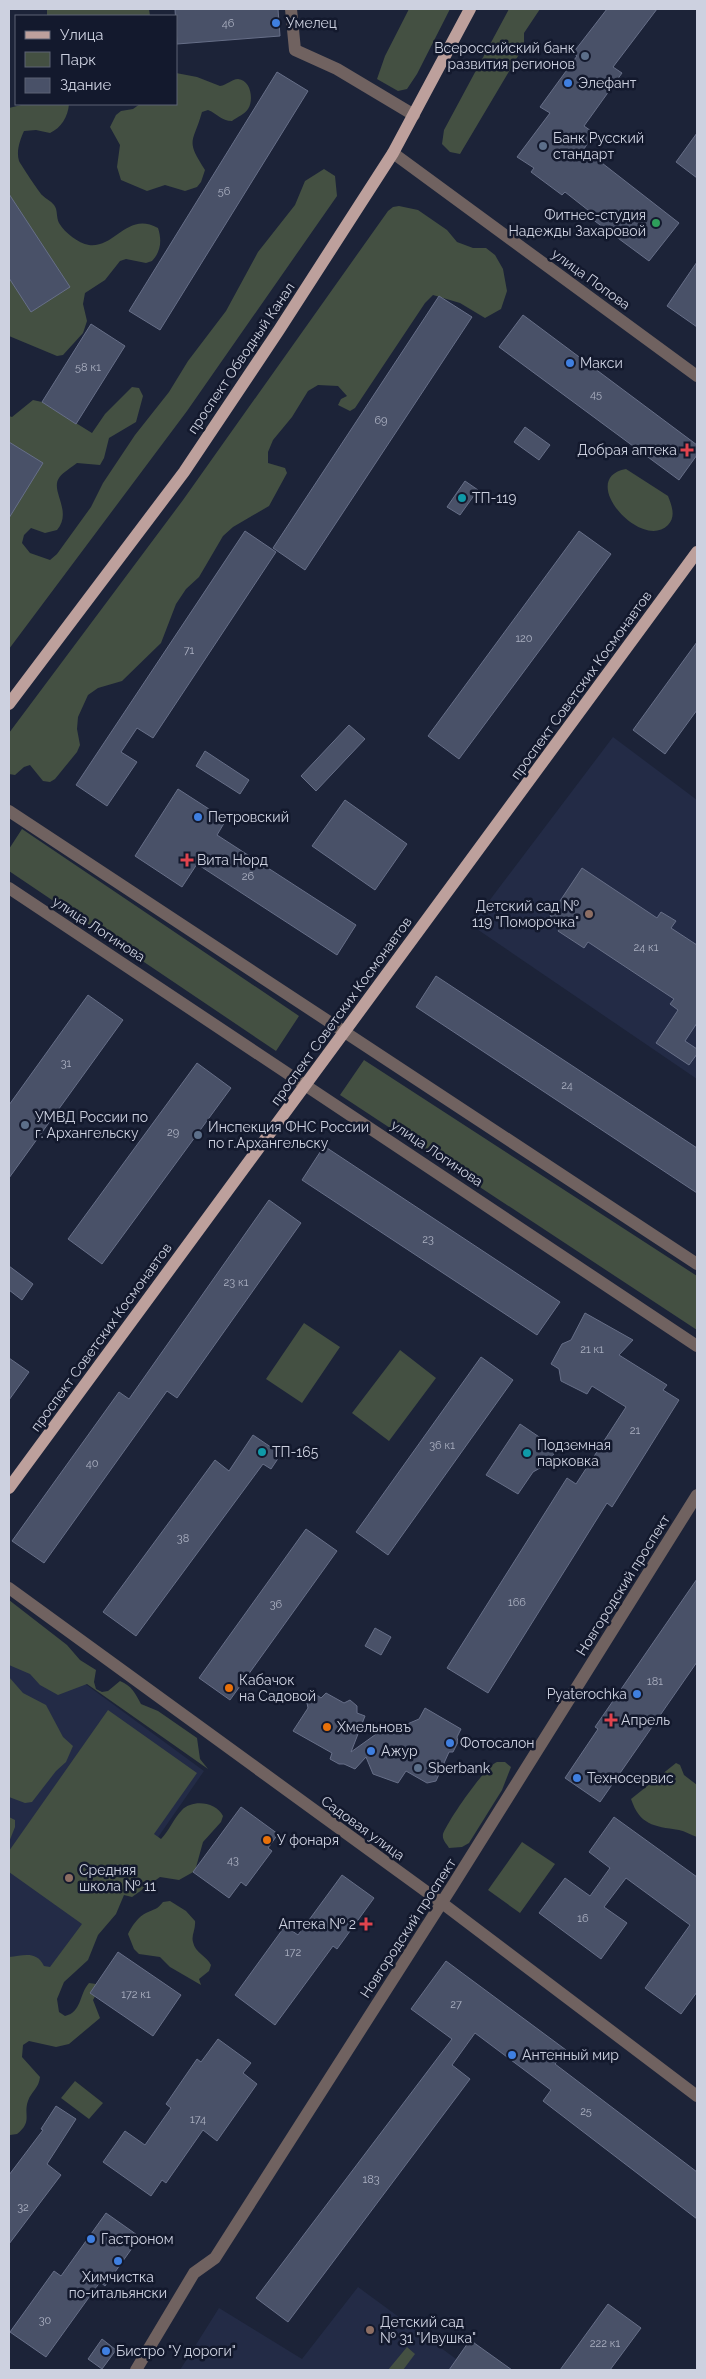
<svg xmlns="http://www.w3.org/2000/svg" width="706" height="2379" viewBox="0 0 706 2379" font-family="Raleway,sans-serif">
  <rect width="100%" height="100%" fill="#1c2338"/>
  <path fill="#232b46" d="M613,737L697,800V1079L471,925Z
    M9,1628L204,1771L9,2052Z
    M358,2287L471,2370H180L219,2308L302,2359Z"/>
  <path fill="#445042" d="M47,9H149L150,16H47Z
    M409,9H450L417,74L407,89L398,91L377,79L385,56Z
    M509,9H540L524,33V46L460,154L450,152L442,144L444,130Z
    M176,73L197,77L220,86C227,85 232,79 238,79C251,80 254,100 248,109C245,114 237,117 232,121C221,121 218,114 208,110L202,112C193,144 185,139 205,170L201,182L197,187L185,191L165,185L147,191L121,180L117,167L120,145L110,127L116,115L121,111L133,109L140,104H176Z
    M25,104H69C68,117 61,128 50,133L36,130L24,131C20,140 16,151 19,161C21,165 39,192 42,195C46,199 51,201 54,205C58,210 56,217 59,223C65,233 78,243 89,245C116,248 127,211 158,228C162,240 161,252 152,261L146,263L126,259L120,261L105,280L85,293L83,304L87,321L83,333L63,355L57,356L9,336V108Z
    M324,169L335,176L337,196L187,411L9,649V416L12,417L33,400L42,402L92,433L105,414L132,387L139,388L143,396L136,422L109,438L104,458L100,465L77,463C71,468 63,472 59,478C50,491 73,511 57,530L45,533L31,528L24,535L22,543L30,553L50,560L57,554L91,507L103,483L135,435L169,392L188,361L226,311L258,252L295,205L305,181Z
    M399,206L418,210L447,230L457,242L473,248H486L495,255L503,269L507,291L501,309L485,318L460,303L433,295L425,303L355,408L350,411L338,405L341,399L347,396L338,386L318,385L308,391L292,417L273,440L268,452V463L285,468L287,473L269,506L233,527L223,536L199,577L186,589L176,604L161,643L122,681L98,688L88,695L78,717L77,729L80,745L77,752L55,779L50,782L43,781L30,765L24,767L15,775L9,774V733L183,500L388,211L393,207Z
    M626,469L668,496C672,506 676,517 668,525C641,552 576,478 626,469Z
    M22,829L299,1016L276,1051L9,871V849Z
    M364,1060L697,1276V1330L340,1095Z
    M304,1323L340,1347L302,1403L266,1379Z
    M400,1350L436,1378L389,1441L352,1413Z
    M9,1600L67,1645L80,1660L96,1670L94,1682L96,1689L102,1692L108,1691L120,1681C132,1686 135,1693 141,1704L158,1711L197,1738L200,1759L208,1769L87,1684L58,1695L40,1685L30,1674L9,1665Z
    M9,1677L23,1693L46,1705L63,1737L73,1746L66,1762L56,1771L32,1802L25,1803L9,1797Z
    M108,1710L197,1773L154,1834L161,1839C169,1831 174,1818 182,1810C193,1799 216,1802 223,1816L221,1822L203,1842L195,1871L179,1880L160,1877L132,1897L124,1895L116,1914L98,1935L88,1960L64,1982L57,1999L59,2012L65,2016C82,2012 79,1994 89,1983L96,1984L99,1989L93,2000L100,2018L69,2044L56,2047L29,2041L23,2045L22,2057L40,2077C39,2088 31,2092 28,2101C23,2115 33,2121 17,2134L10,2135L9,1957C23,1956 36,1950 44,1966L50,1967L82,1924L9,1872V1851Z
    M497,1762H505L511,1767L502,1790L469,1843L462,1847L449,1848C446,1843 442,1840 443,1834C447,1822 486,1765 497,1762Z
    M676,1763L680,1765L684,1775L697,1785V1837C691,1835 685,1831 679,1830C653,1826 640,1825 631,1799Z
    M9,1817L15,1820V1827L9,1842Z
    M522,1842L555,1864L520,1913L488,1890Z
    M170,1901L186,1911L195,1921C196,1929 191,1935 193,1942C195,1953 207,1956 211,1965L209,1971L199,1979L201,1985L170,1967L160,1957L139,1954L134,1949L128,1934C131,1927 139,1916 146,1913C154,1909 157,1910 163,1902Z
    M75,2081L103,2103L89,2119L61,2098Z
    M407,2347L415,2354L403,2370H388Z"/>
  <path fill="#495168" stroke="#676f88" d="M175,9H278L280,36L177,44Z
    M607,9H657L613,67L622,73L584,126L594,133L584,149L679,223L649,261L588,216L593,214L565,192L562,195L531,172L534,168L517,157L550,113L540,107L577,56L573,53Z
    M277,72L308,91L160,330L129,311Z
    M697,133V178L676,162Z
    M9,194L70,287L31,312L9,278Z
    M697,262V327L667,306Z
    M439,296L472,317L305,570L273,548Z
    M523,315L697,445V455L679,480L499,347Z
    M91,324L125,346L76,424L42,402Z
    M525,427L550,445L539,460L514,442Z
    M9,442L43,463L9,518Z
    M465,481L478,490L460,515L447,507Z
    M245,531L276,552L153,738L137,728L121,752L137,762L107,806L76,785Z
    M579,531L611,554L459,759L428,736Z
    M697,642V710L665,754L633,730Z
    M349,725L365,739L316,791L301,776Z
    M205,751L249,780L240,794L196,766Z
    M178,789L226,820L217,835L356,925L337,955L197,864L182,887L135,856Z
    M345,800L407,844L375,890L312,846Z
    M582,868L657,918L661,912L676,921L671,928L697,945V1023L685,1041L697,1049V1054L689,1065L656,1043L678,1010L670,1004L674,999L588,942L584,948L558,931L563,924L550,916Z
    M436,976L697,1148V1193L416,1007Z
    M88,995L123,1020L9,1178V1105Z
    M197,1063L231,1088L102,1264L68,1239Z
    M324,1146L560,1302L537,1335L302,1180Z
    M269,1200L301,1223L177,1398L167,1391L44,1563L12,1541L119,1392L129,1399Z
    M9,1266L33,1284L22,1300L9,1290Z
    M585,1313L633,1340L619,1355L667,1385L663,1390L679,1400L612,1507L607,1503L488,1693L447,1668L567,1478L576,1484L626,1407L592,1386L587,1394L561,1381L559,1369L551,1364L562,1344L571,1340Z
    M481,1357L513,1380L388,1555L356,1532Z
    M9,1358L29,1372L9,1400Z
    M520,1424L557,1449L547,1464L533,1472L518,1494L486,1475Z
    M253,1435L281,1454L271,1469L263,1464L136,1636L103,1612L215,1460L229,1471Z
    M306,1529L337,1551L230,1700L199,1678Z
    M697,1579V1662L600,1802L565,1778L598,1729L595,1727Z
    M375,1628L391,1637L381,1655L365,1646Z
    M314,1693L321,1698L326,1693L344,1703L350,1700L357,1706V1713L365,1716L351,1752L386,1727L391,1731L419,1719L425,1708L461,1729L457,1737L458,1742L453,1752H449L436,1781L427,1783L406,1771L398,1783L373,1774L366,1757L355,1769L344,1764H339L330,1759L332,1753L293,1731L308,1708L307,1703Z
    M241,1807L278,1834L268,1848L272,1851L246,1886L241,1882L229,1898L193,1872Z
    M614,1817L697,1877V1992L681,2014L645,1988L690,1925L626,1878L604,1907L627,1923L601,1959L539,1913L565,1878L590,1896L610,1868L589,1852Z
    M342,1875L374,1898L337,1949L333,1946L275,2025L235,1995L285,1926L298,1935Z
    M118,1952L181,1995L153,2036L90,1993Z
    M446,1961L566,2050L555,2064L697,2172V2219L543,2101L551,2090L475,2033L452,2065L470,2079L288,2322L256,2298L452,2039L411,2009Z
    M218,2039L251,2063L243,2073L257,2084L217,2141L203,2130L166,2183L162,2180L151,2196L103,2162L125,2131L145,2145L171,2108L166,2104L197,2059L201,2062Z
    M56,2106L76,2119L47,2164L61,2175L9,2244V2175L43,2130L41,2129Z
    M106,2213L140,2237L105,2286L100,2282L46,2357L10,2332L54,2271L61,2276Z
    M608,2304L641,2328L610,2370H560Z
    M102,2339L116,2350L102,2369L88,2359Z
    M470,2340L512,2370H449Z"/>
  <g fill="none" stroke-linecap="round" stroke-linejoin="round">
    <path stroke="#706260" stroke-width="12" d="M291,9L295,50L337,69L414,115
      M393,153L697,376
      M9,811L697,1264
      M9,888L697,1346
      M9,1588L442,1903L697,2096
      M136,2370L194,2273L215,2258L453,1885L697,1495"/>
    <path stroke="#bda09c" stroke-width="12" d="M9,704L184,472L279,330L393,153L470,9
      M9,1488L697,552"/>
  </g>
  <g fill="#3f7fe0" stroke="#13192d" stroke-width="2">
    <circle cx="276" cy="23" r="5"/>
    <circle cx="568" cy="83" r="5"/>
    <circle cx="570" cy="363" r="5"/>
    <circle cx="198" cy="817" r="5"/>
    <circle cx="637" cy="1694" r="5"/>
    <circle cx="450" cy="1743" r="5"/>
    <circle cx="371" cy="1751" r="5"/>
    <circle cx="577" cy="1778" r="5"/>
    <circle cx="512" cy="2055" r="5"/>
    <circle cx="91" cy="2239" r="5"/>
    <circle cx="118" cy="2261" r="5"/>
    <circle cx="106" cy="2351" r="5"/>
  </g>
  <g fill="#5c6f8a" stroke="#13192d" stroke-width="2">
    <circle cx="585" cy="56" r="5"/>
    <circle cx="543" cy="146" r="5"/>
    <circle cx="25" cy="1125" r="5"/>
    <circle cx="198" cy="1135" r="5"/>
    <circle cx="418" cy="1768" r="5"/>
  </g>
  <circle fill="#2e9e5b" stroke="#13192d" stroke-width="2" cx="656" cy="223" r="5"/>
  <g fill="#e0444e" stroke="#13192d" stroke-width="2">
    <path d="M684.5 442.5h5v5h5v5h-5v5h-5v-5h-5v-5h5z"/>
    <path d="M184.5 852.5h5v5h5v5h-5v5h-5v-5h-5v-5h5z"/>
    <path d="M608.5 1712.5h5v5h5v5h-5v5h-5v-5h-5v-5h5z"/>
    <path d="M363.5 1916.5h5v5h5v5h-5v5h-5v-5h-5v-5h5z"/>
  </g>
  <g fill="#0f9aa8" stroke="#13192d" stroke-width="2">
    <circle cx="462" cy="498" r="5"/>
    <circle cx="262" cy="1452" r="5"/>
    <circle cx="527" cy="1453" r="5"/>
  </g>
  <g fill="#8d6e63" stroke="#13192d" stroke-width="2">
    <circle cx="589" cy="914" r="5"/>
    <circle cx="69" cy="1878" r="5"/>
    <circle cx="370" cy="2330" r="5"/>
  </g>
  <g fill="#e8710a" stroke="#13192d" stroke-width="2">
    <circle cx="229" cy="1688" r="5"/>
    <circle cx="327" cy="1727" r="5"/>
    <circle cx="267" cy="1840" r="5"/>
  </g>
  <g text-anchor="middle" dominant-baseline="central" stroke-width="5" stroke-linejoin="round" paint-order="stroke">
    <g font-size="11" fill="#acb1c2">
      <text x="228" y="23">46</text>
      <text x="224" y="191">56</text>
      <text x="88" y="367">58 к1</text>
      <text x="596" y="394">45</text>
      <text x="381" y="420">69</text>
      <text x="524" y="638">120</text>
      <text x="189" y="650">71</text>
      <text x="248" y="876">26</text>
      <text x="646" y="947">24 к1</text>
      <text x="66" y="1063">31</text>
      <text x="567" y="1085">24</text>
      <text x="173" y="1132">29</text>
      <text x="428" y="1239">23</text>
      <text x="236" y="1282">23 к1</text>
      <text x="592" y="1349">21 к1</text>
      <text x="635" y="1430">21</text>
      <text x="442" y="1445">36 к1</text>
      <text x="92" y="1463">40</text>
      <text x="183" y="1538">38</text>
      <text x="517" y="1602">166</text>
      <text x="276" y="1604">36</text>
      <text x="655" y="1681">181</text>
      <text x="233" y="1860">43</text>
      <text x="583" y="1918">16</text>
      <text x="293" y="1952">172</text>
      <text x="136" y="1994">172 к1</text>
      <text x="456" y="2004">27</text>
      <text x="586" y="2111">25</text>
      <text x="198" y="2119">174</text>
      <text x="371" y="2179">183</text>
      <text x="23" y="2207">32</text>
      <text x="45" y="2320">30</text>
      <text x="605" y="2343">222 к1</text>
    </g>
    <g font-size="14" fill="#cdd1e0" stroke="#13192d" text-anchor="start">
      <text x="286" y="23">Умелец</text>
      <text x="575" y="48" text-anchor="end">Всероссийский банк<tspan x="575" dy="16">развития регионов</tspan></text>
      <text x="578" y="83">Элефант</text>
      <text x="553" y="138">Банк Русский<tspan x="553" dy="16">стандарт</tspan></text>
      <text x="646" y="215" text-anchor="end">Фитнес-студия<tspan x="646" dy="16">Надежды Захаровой</tspan></text>
      <text x="580" y="363">Макси</text>
      <text x="677" y="450" text-anchor="end">Добрая аптека</text>
      <text x="472" y="498">ТП-119</text>
      <text x="208" y="817">Петровский</text>
      <text x="197" y="860">Вита Норд</text>
      <text x="579" y="906" text-anchor="end">Детский сад №<tspan x="579" dy="16">119 "Поморочка"</tspan></text>
      <text x="35" y="1117">УМВД России по<tspan x="35" dy="16">г. Архангельску</tspan></text>
      <text x="208" y="1127">Инспекция ФНС России<tspan x="208" dy="16">по г.Архангельску</tspan></text>
      <text x="537" y="1445">Подземная<tspan x="537" dy="16">парковка</tspan></text>
      <text x="272" y="1452">ТП-165</text>
      <text x="239" y="1680">Кабачок<tspan x="239" dy="16">на Садовой</tspan></text>
      <text x="627" y="1694" text-anchor="end">Pyaterochka</text>
      <text x="621" y="1720">Апрель</text>
      <text x="337" y="1727">Хмельновъ</text>
      <text x="460" y="1743">Фотосалон</text>
      <text x="381" y="1751">Ажур</text>
      <text x="428" y="1768">Sberbank</text>
      <text x="587" y="1778">Техносервис</text>
      <text x="277" y="1840">У фонаря</text>
      <text x="79" y="1870">Средняя<tspan x="79" dy="16">школа № 11</tspan></text>
      <text x="356" y="1924" text-anchor="end">Аптека № 2</text>
      <text x="522" y="2055">Антенный мир</text>
      <text x="101" y="2239">Гастроном</text>
      <text x="118" y="2277" text-anchor="middle">Химчистка<tspan x="118" dy="16">по-итальянски</tspan></text>
      <text x="380" y="2322">Детский сад<tspan x="380" dy="16">№ 31 "Ивушка"</tspan></text>
      <text x="116" y="2351">Бистро "У дороги"</text>
    </g>
    <g font-size="14" fill="#cdd1e0" stroke="#13192d">
      <text transform="translate(591 279) rotate(36)">улица Попова</text>
      <text transform="translate(241 358) rotate(-56)">проспект Обводный Канал</text>
      <text transform="translate(581 685) rotate(-54)">проспект Советских Космонавтов</text>
      <text transform="translate(99 929) rotate(33)">улица Логинова</text>
      <text transform="translate(341 1011) rotate(-54)">проспект Советских Космонавтов</text>
      <text transform="translate(437 1153) rotate(34)">улица Логинова</text>
      <text transform="translate(101 1337) rotate(-54)">проспект Советских Космонавтов</text>
      <text transform="translate(623 1585) rotate(-58)">Новгородский проспект</text>
      <text transform="translate(363 1828) rotate(36)">Садовая улица</text>
      <text transform="translate(408 1928) rotate(-57)">Новгородский проспект</text>
    </g>
  </g>
  <rect width="706" height="2379" fill="none" stroke="#cdd1e0" stroke-width="20"/>
  <rect x="15" y="15" width="162" height="90" fill="#13192d" stroke="#5d6375"/>
  <rect x="25" y="31" width="25" height="8" fill="#bda09c" stroke="#5d6375"/>
  <text x="60" y="40" font-size="15" fill="#cdd1e0">Улица</text>
  <rect x="25" y="52" width="25" height="15" fill="#445042" stroke="#5d6375"/>
  <text x="60" y="65" font-size="15" fill="#cdd1e0">Парк</text>
  <rect x="25" y="78" width="25" height="15" fill="#495168" stroke="#5d6375"/>
  <text x="60" y="90" font-size="15" fill="#cdd1e0">Здание</text>
</svg>
